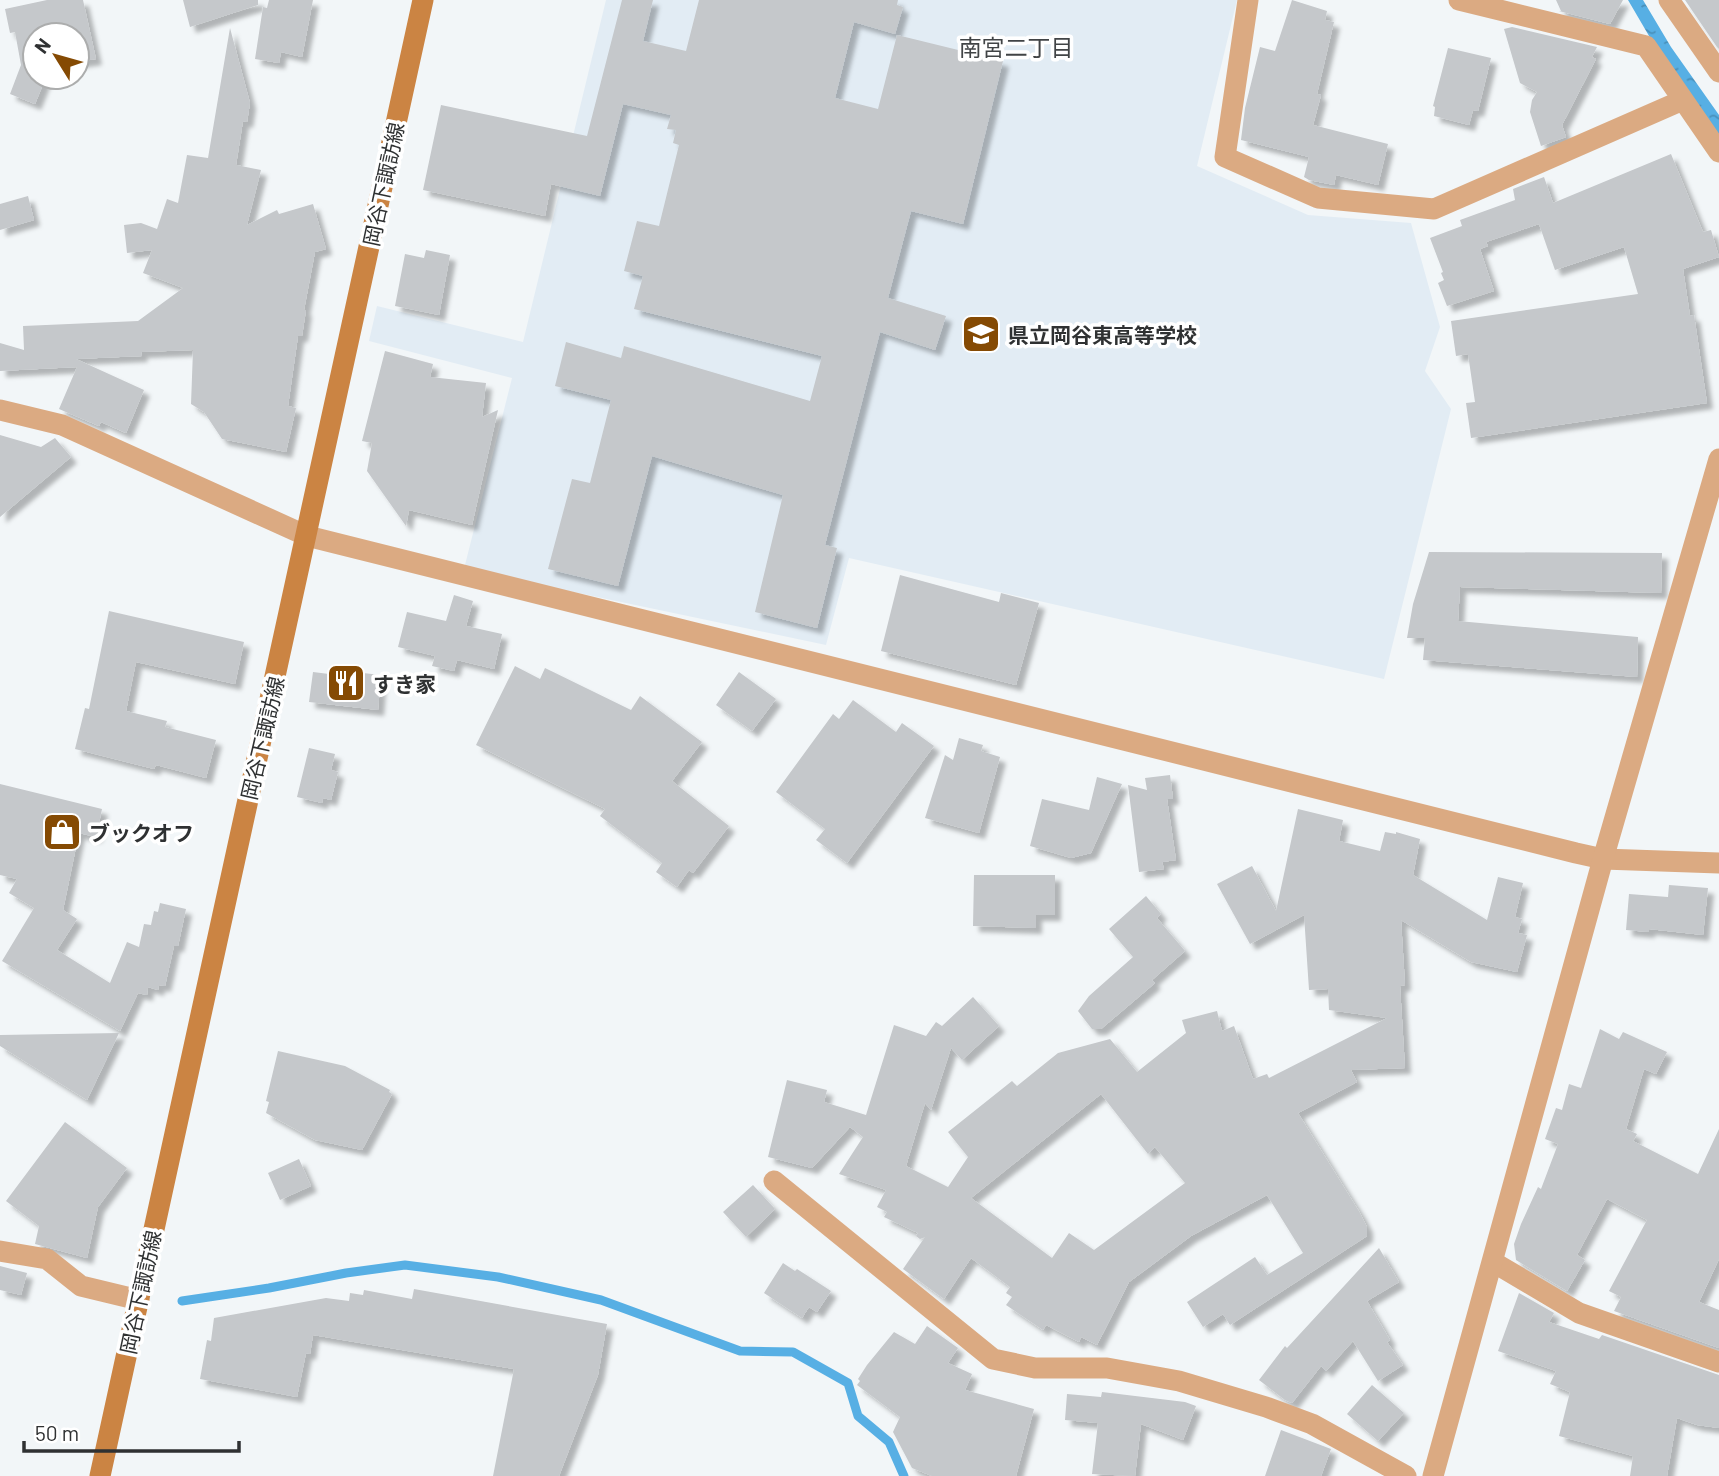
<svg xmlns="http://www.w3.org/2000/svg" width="1719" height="1476" viewBox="0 0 1719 1476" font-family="Barlow,'Noto Sans JP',sans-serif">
  <defs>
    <pattern id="water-ripples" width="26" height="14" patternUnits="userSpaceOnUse" patternTransform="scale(1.75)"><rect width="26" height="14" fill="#57afe4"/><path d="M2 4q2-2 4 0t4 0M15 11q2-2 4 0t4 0" fill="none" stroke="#488fb9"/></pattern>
    <filter id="shadow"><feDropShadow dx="6" dy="6" stdDeviation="2" flood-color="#0004"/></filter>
  </defs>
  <rect width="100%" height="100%" fill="#f2f6f8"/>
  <path fill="#e2ecf4" d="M606,0H1237L1197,166L1308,215L1411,223L1440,327L1425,371L1451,409L1384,679L849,558L826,645L464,569L512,378L369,341L377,306L523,342Z"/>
  <path fill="url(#water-ripples)" d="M1628,0H1643L1671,47L1719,115V135L1652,41Z"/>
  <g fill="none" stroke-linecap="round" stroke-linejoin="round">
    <path stroke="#57afe4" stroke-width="9" d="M182,1301L269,1288L346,1273L405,1265L498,1277L601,1300L740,1351L793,1352L848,1383L858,1416L889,1442L904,1476"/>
  </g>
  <path fill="#c5c8cb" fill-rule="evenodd" filter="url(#shadow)" d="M47,0H83L96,59L77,62V35H35V77H46L35,104L10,94L21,65L15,32L10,33L5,9Z
    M183,0H258V5L190,27Z
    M269,0H313L302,57L281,52L279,63L255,59L263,7L267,8Z
    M622,0H653L643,41L686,51L699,0H898L897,5L903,7L895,34L854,22L835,98L878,109L897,35L1003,61L963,224L911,211L888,298L946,316L935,350L880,332L825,545L837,548L817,628L755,612L783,495L652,456L618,586L548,569L572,479L590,483L611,400L555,386L566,342L621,358L624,346L810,401L822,356L634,309L643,276L624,271L637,221L659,226L679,145L673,143L676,130L667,129L671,115L623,104L600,196L551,184L545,216L423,190L441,105L587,136Z
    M1292,0L1327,11L1325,20L1334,22L1317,94L1321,95L1313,125L1388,144L1378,185L1336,175L1334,185L1309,180L1304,177L1309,157L1241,140L1245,108L1260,47L1275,51Z
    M1556,0H1623L1610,24L1559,11H1561Z
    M1685,0H1719V49L1717,47Z
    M1512,27L1597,47L1592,57L1596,59L1562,125L1566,137L1541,146L1530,112L1532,100L1537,92L1520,83L1504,29Z
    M230,28L250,103L247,122L243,121L236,165L261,170L247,225L277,210L279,214L313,204L326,249L315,252L304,310H306L302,336H298L288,406L296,408L286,452L222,439L204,412L191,404L193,350L141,352L142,356L76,359L144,390L126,433L101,422L99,426L59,409L77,367L0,371V343L24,350L23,326L138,321L183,288L143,273L152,250L127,253L124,225L141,223L157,229L167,199L178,203L187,155L208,158Z
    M1448,48L1491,58L1478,111L1473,110L1469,125L1434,116L1435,107L1433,106Z
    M1671,154L1703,232L1711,230L1719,257L1683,269L1690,316L1694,315L1707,403L1471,438L1466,403L1475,402L1468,354L1456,356L1451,321L1638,294L1624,247L1555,270L1539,224L1486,242L1488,246L1480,249L1494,291L1447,306L1438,283L1444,280L1441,273L1443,272L1430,238L1462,226L1460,220L1515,200L1513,189L1523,185L1544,177L1553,203Z
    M28,196L34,220L0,230V204Z
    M426,250L450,255L439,315L395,306L405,254L424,258Z
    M385,351L433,364L430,377L486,383L482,417L498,410L472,525L409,510L406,526L367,471L372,443L362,441Z
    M0,435L41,447L55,438L71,457L0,517Z
    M1429,552L1662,553L1661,593L1460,587L1458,621L1638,637L1637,677L1423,660L1425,638H1407L1413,604Z
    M900,575L999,602L1001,593L1039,603L1016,685L881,651Z
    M454,595L473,601L466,626L502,634L494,669L457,660L454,671L432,666L435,656L398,647L407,612L446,621Z
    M109,611L244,642L235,684L136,662L126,711L167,721L165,727L216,740L206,778L156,765L154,769L75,749L85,708L89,709Z
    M515,666L540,679L545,668L631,710L640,696L702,742L672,781L729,826L693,873L689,870L677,887L656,872L662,863L600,816L605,809L476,745Z
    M345,671L381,675L378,710L309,702L313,672L345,676Z
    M739,672L776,699L752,731L716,705Z
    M853,700L896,732L902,723L934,746L847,863L816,840L825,829L776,792L833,714L839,719Z
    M959,738L983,745L981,751L1000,757L979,833L925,818L945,755L953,760Z
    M309,748L335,754L331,770L338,772L331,800L323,798L322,803L297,797Z
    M1170,775L1173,799H1167L1176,860L1162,862L1164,869L1139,872L1128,785L1147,790L1145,778Z
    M1097,777L1122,784L1091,853L1071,858L1030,846L1042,799L1089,810Z
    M0,784L102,809L96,837L79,833L63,910L77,919L57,950L110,983L127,942L139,947L144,924L151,925L154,911L158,912L160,903L186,909L178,946H174L165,986L159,985L158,990L148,987L147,995L138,993L120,1031L2,961L34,908L9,893L17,879L0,875Z
    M1298,809L1343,820L1339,841L1380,851L1385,832L1396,834V832L1420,839L1413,875L1487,920L1498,877L1523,883L1515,917L1522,919L1518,933L1527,935L1517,972L1471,962L1401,920L1405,985L1400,986L1405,1068L1351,1070L1357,1082L1298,1113L1360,1213L1367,1227V1236L1230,1325L1223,1314L1203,1327L1187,1302L1255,1257L1267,1275L1303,1253L1267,1195L1191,1236L1129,1282L1097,1345L1081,1337L1079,1342L1046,1325L1043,1330L1006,1305L1012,1297L1006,1293L1010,1287L971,1258L944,1299L903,1269L925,1237L920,1239L916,1236L918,1233L884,1217L887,1212L877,1207L886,1190L839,1174L863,1137L850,1127L812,1168L768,1157L787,1080L827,1090L824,1102L866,1115L894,1025L926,1036L936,1022L942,1026L973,997L999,1026L962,1060L951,1048L931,1110L925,1103L906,1166L948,1187L968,1157L948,1132L1012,1081L1017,1086L1058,1053L1110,1039L1137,1072L1186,1033L1182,1020L1217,1011L1222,1031L1234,1026L1253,1079L1267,1074L1269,1078L1387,1018L1329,1010L1328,989L1309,990L1304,915L1250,944L1217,884L1252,866L1276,911ZM1101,1094L1148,1154L1155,1147L1185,1183L1094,1250L1069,1233L1052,1258L971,1198Z
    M974,875H1055V915H1036V928L973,926Z
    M1669,885L1708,888L1703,935L1649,929V932L1626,930L1629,894L1668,897Z
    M1146,896L1161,914L1157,918L1185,951L1152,980L1155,983L1101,1029H1092L1078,1011L1089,996L1133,957L1109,929Z
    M1600,1029L1619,1039L1623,1032L1667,1052L1656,1074L1644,1069L1626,1129L1637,1134L1633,1141L1698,1174L1719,1129V1259L1699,1302L1719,1310V1348L1614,1311L1621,1297L1609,1291L1647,1220L1607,1199L1577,1255L1585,1260L1567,1291L1516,1260L1514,1244L1521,1224L1538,1187L1541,1189L1558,1144L1545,1139L1556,1108L1562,1110L1569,1084L1581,1088Z
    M119,1033L87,1100L0,1046V1035Z
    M278,1051L345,1066L390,1090L389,1092L392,1094L362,1150L315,1140L266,1113L269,1102L266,1101Z
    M65,1122L127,1168L98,1207L87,1258L35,1244L39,1226L6,1201Z
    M299,1159L311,1186L280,1200L268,1173Z
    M753,1185L775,1209L746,1237L723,1212Z
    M1379,1248L1399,1282L1367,1301L1390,1340L1387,1342L1403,1365L1378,1381L1353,1341L1326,1371L1321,1366L1292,1403L1285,1400L1259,1380L1285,1346L1287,1348Z
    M783,1263L795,1271L797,1269L831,1291L817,1312L809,1307L802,1318L764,1293Z
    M0,1266L27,1273L21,1295L0,1290Z
    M414,1289L607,1324L598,1375L559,1476H493L514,1369L313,1335L310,1354L306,1353L297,1397L200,1379L207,1340L211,1341L214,1318L326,1298L349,1301L350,1293L363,1295L364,1290L412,1299Z
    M1519,1293L1554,1313L1549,1322L1599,1339L1602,1335L1719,1375V1428L1697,1425L1677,1418L1667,1476H1630L1633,1456L1559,1436L1570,1392L1550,1384L1556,1371L1498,1351Z
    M927,1326L958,1348L948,1363L972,1374L965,1390L1034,1409L1016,1476H932L912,1468L893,1432L900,1417L857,1385L860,1381L858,1379L867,1365L894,1332L915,1344Z
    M1372,1385L1404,1413L1378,1441L1347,1414Z
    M1102,1392L1185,1402L1196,1406L1183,1440L1141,1424L1135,1476L1092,1474L1098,1423L1065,1420L1067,1394L1101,1397Z
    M1281,1430L1331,1449L1321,1476H1265Z"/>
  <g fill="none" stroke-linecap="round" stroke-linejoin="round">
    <path stroke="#dbaa82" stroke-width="21" d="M1248,0L1225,157L1318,198L1434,209L1683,100
      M1459,0L1646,46L1719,152
      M1669,0L1719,72
      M0,410L62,425L307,536L1576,853L1603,859L1719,863
      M774,1181L993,1359L1035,1368H1107L1179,1381L1266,1407L1312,1424L1406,1476
      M0,1251L47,1259L81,1286L139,1300
      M1493,1262L1579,1313L1719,1362"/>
    <path stroke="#dbaa82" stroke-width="21" d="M1433,1476L1603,859L1719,459"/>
    <path stroke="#cb8443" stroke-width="21" d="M100,1476L423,0"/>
  </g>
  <defs>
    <symbol id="school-square" viewBox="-11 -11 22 22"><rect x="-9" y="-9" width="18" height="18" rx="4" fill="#854a03" stroke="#fff"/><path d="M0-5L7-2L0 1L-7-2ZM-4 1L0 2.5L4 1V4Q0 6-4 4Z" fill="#fff"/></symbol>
    <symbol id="restaurant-square" viewBox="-11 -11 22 22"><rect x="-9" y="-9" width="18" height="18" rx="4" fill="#854a03" stroke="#fff"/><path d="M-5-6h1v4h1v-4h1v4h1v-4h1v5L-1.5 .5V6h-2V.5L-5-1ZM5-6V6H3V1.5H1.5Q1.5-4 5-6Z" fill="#fff"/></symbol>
    <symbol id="shop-square" viewBox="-11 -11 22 22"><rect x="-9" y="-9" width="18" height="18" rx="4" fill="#854a03" stroke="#fff"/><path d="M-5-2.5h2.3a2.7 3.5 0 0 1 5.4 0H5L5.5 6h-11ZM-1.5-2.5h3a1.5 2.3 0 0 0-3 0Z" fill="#fff"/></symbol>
  </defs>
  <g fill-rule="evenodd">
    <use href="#school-square" x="959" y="312" width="44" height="44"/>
    <use href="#restaurant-square" x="324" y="661" width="44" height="44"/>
    <use href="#shop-square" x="40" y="810" width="44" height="44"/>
  </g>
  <g text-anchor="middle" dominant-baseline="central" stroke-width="7" stroke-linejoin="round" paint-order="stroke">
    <g font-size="21" fill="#2f3132" stroke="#fff">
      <text transform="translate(383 184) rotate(-78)">岡谷下諏訪線</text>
      <text transform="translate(262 738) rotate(-77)">岡谷下諏訪線</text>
      <text transform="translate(140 1292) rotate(-78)">岡谷下諏訪線</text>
    </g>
    <g font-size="21" font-weight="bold" fill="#2f3132" stroke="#fff" text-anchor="start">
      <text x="1008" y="334">県立岡谷東高等学校</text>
      <text x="373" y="683">すき家</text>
      <text x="89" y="832">ブックオフ</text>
    </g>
    <g font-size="23" fill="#414446" stroke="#fff">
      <text x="1016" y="47">南宮二丁目</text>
    </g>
  </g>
  <g transform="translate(56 56) rotate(307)"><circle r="33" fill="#ffffff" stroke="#acadad" stroke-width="2"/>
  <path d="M0-5L12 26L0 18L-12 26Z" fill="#854a03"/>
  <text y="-10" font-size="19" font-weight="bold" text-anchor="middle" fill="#2f3132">N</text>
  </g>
  <path d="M24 1441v10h215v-10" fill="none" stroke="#2f3132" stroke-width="3.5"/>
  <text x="35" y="1441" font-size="21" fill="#2f3132" stroke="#ffffff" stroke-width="5" paint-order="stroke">50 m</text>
</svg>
